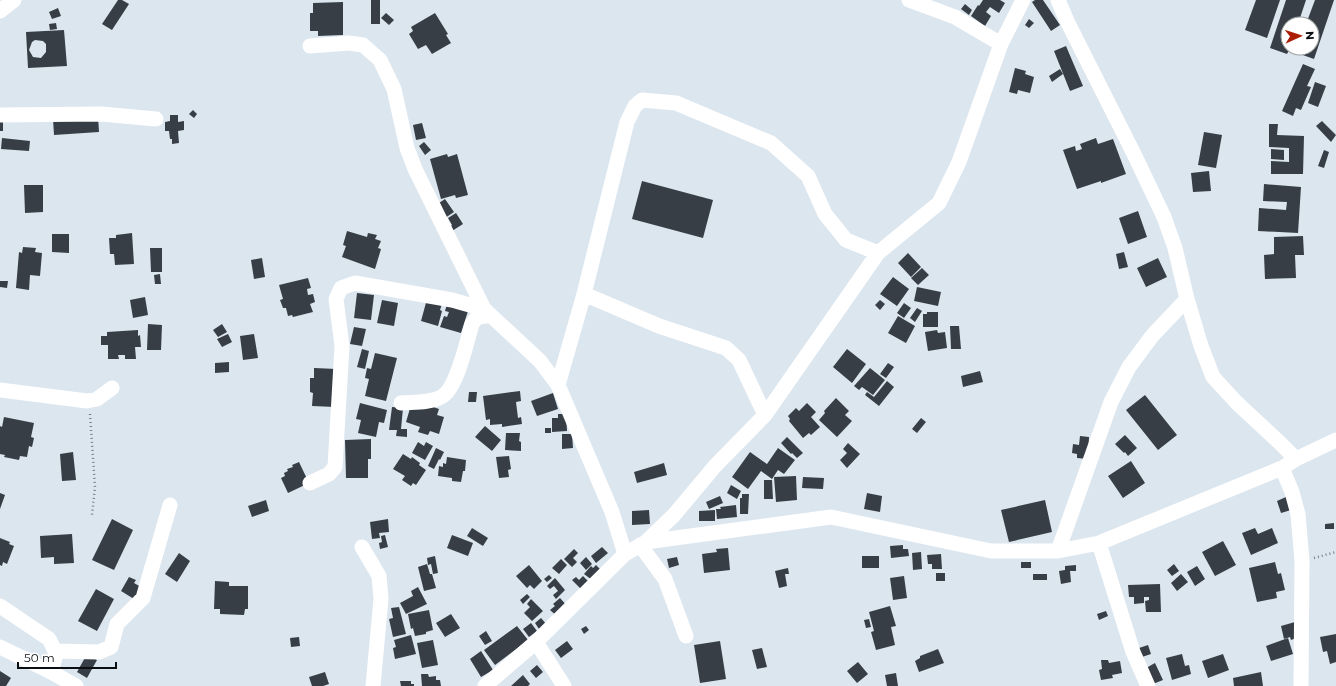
<svg xmlns="http://www.w3.org/2000/svg" width="1336" height="686" viewBox="0 0 1336 686" font-family="Montserrat,sans-serif">
  <rect width="100%" height="100%" fill="#dce6ef"/>
  <path fill="#373e46" fill-rule="evenodd" d="M118,0H122L129,4L112,30L102,24Z
    M371,0H380V24H371Z
    M983,0H1000L1005,3L999,13L990,7L986,12L991,16L985,26L971,16L978,5L979,6Z
    M1035,0H1043L1060,25L1051,31L1032,2Z
    M1256,0H1280L1267,38L1245,30Z
    M1286,0H1306L1298,24H1288V48H1290L1287,54L1270,48Z
    M1315,0H1334L1314,59L1297,53L1298,48H1312V24H1306Z
    M343,2V35L318,36V31H310V13H313V3Z
    M965,4L972,10L969,15L961,9Z
    M58,8L61,16L52,19L49,12Z
    M386,13L394,20L389,25L381,18Z
    M435,13L448,34L446,35L451,43L432,54L426,45L418,49L409,34L413,31L411,27Z
    M1029,19L1034,23L1029,28L1025,25Z
    M56,23L57,29L50,30L49,24Z
    M64,30L67,66L28,68L26,32ZM35,40L43,41L46,44V52L41,58L33,57L29,50L32,42Z
    M1066,46L1083,86L1070,91L1054,51Z
    M1303,64L1315,69L1307,86L1311,87L1301,110L1296,108L1293,116L1282,111Z
    M1015,68L1026,71L1025,74L1034,77L1030,93L1018,90L1017,94L1009,92Z
    M1060,69L1063,74L1052,82L1049,76Z
    M1315,82L1326,86L1318,107L1308,103Z
    M193,110L197,114L194,118L189,114Z
    M170,115H178V122L184,121V130L178,131L179,143L172,144V139H170L169,131H165V122L170,121Z
    M98,116L99,132L54,135L53,119Z
    M0,120H3V131H0Z
    M1322,121L1336,135L1331,142L1316,126Z
    M422,123L426,138L416,140L413,125Z
    M1269,124H1278L1277,135L1304,136L1303,174H1271V161L1289,162V148L1269,147Z
    M1204,132L1222,135L1216,168L1198,165Z
    M2,138L30,141L29,151L1,149Z
    M1096,138L1098,144L1113,139L1126,174L1101,183V181L1077,189L1063,150L1075,146L1076,151L1082,149L1080,144Z
    M424,142L431,150L425,155L419,146Z
    M1271,149L1284,150V160L1271,159Z
    M1324,150L1329,152L1324,168L1318,166Z
    M447,154L448,157L457,154L468,195L456,198L455,195L441,199L430,159Z
    M1209,171L1211,191L1193,192L1191,173Z
    M642,181L713,200L703,238L632,219Z
    M1264,184L1301,187L1298,233L1258,231L1259,208L1286,210L1287,202L1263,201Z
    M24,185H43V212L25,213Z
    M445,199L454,212L445,218L436,205Z
    M1138,211L1147,237L1128,244L1119,218Z
    M456,213L463,224L452,231L450,227L452,225L448,218Z
    M347,231L367,237L368,233L377,235L375,239L381,241L378,248L381,249L375,269L342,257L346,246L343,245Z
    M132,233L134,264L115,265L114,254H110L109,238H116V235Z
    M52,234H69V253L52,252Z
    M1303,236L1304,255H1295L1296,278L1265,279L1264,255L1274,254V237Z
    M23,247L36,248L35,252L42,253L40,276L30,275L29,290L16,288L19,252L22,253Z
    M150,248H162V272H151Z
    M1124,252L1128,267L1119,269L1116,254Z
    M908,253L921,267L911,277L898,263Z
    M262,258L265,277L254,279L251,260Z
    M1158,258L1167,277L1146,287L1137,268Z
    M922,268L929,275L918,285L911,278Z
    M160,274L161,284H155L154,275Z
    M893,277L909,289L897,306L880,294Z
    M308,278L311,288L307,289L308,295L313,294L315,302L310,304L313,312L293,317L292,315L288,316L286,308H283L280,300L283,299L279,285Z
    M0,281H8L7,288L0,287Z
    M917,287L941,292L938,306L914,301Z
    M357,293L374,295L371,320L354,318Z
    M145,297L148,315L133,318L130,300Z
    M427,299L442,304L440,310L442,311L438,326L421,321Z
    M382,300L398,303L394,326L377,323Z
    M880,300L885,304L880,310L875,305Z
    M448,301L469,308L461,333L440,327L444,316L447,317L449,312L445,311Z
    M904,303L911,308L904,318L897,313Z
    M917,308L922,311L915,322L910,318Z
    M927,312H938V327H923V314H927Z
    M898,316L915,326L906,343L888,333Z
    M148,324L162,325L161,350H147Z
    M222,324L227,332L218,337L213,330Z
    M950,326H959L961,349H951Z
    M354,327L366,329L362,346L350,344Z
    M138,330V336L140,335L141,347H135L136,359H125V355H118L119,359H108V345H101V336H107V332Z
    M937,330L938,333L945,332L947,348L928,351L925,332Z
    M228,334L232,342L222,347L217,339Z
    M254,334L258,358L243,360L240,336Z
    M362,349L369,351L365,369L357,367Z
    M847,349L866,364L852,383L833,367Z
    M375,353L397,358L386,401L365,396L369,379L365,378L367,368L371,369Z
    M229,362V372L215,373V363Z
    M888,363L894,367L886,378L880,374Z
    M314,368L337,369L335,407L312,406L313,393L310,392V378H314Z
    M870,368L885,380L873,395L862,387L859,390L854,386Z
    M980,371L983,382L963,387L961,376Z
    M887,381L894,387L879,406L865,395L867,392L874,397Z
    M520,391L521,401L516,402L518,418L521,417L522,424L502,427V424L490,425V419L486,420L483,396Z
    M469,392H477L476,402H468Z
    M553,393L558,409L537,416L531,401Z
    M1145,395L1177,435L1158,450L1126,410Z
    M836,398L849,411L845,415L852,421L837,437L819,420L825,413L824,411Z
    M360,403L387,410L384,423L379,422L376,437L358,433L361,420L356,419Z
    M807,403L816,412L811,417L820,427L811,435L809,433L803,438L789,421L790,419L788,416L796,408L799,411Z
    M425,404L439,409L437,415L444,417L439,434L430,431L428,435L418,432L420,427L406,422L411,405L423,409Z
    M392,407L403,408L401,429H407V437L396,436L397,430H389Z
    M558,414H566L567,431L552,432V418H558Z
    M4,417L34,423L31,437L34,438L32,447L29,446L27,457L20,456L19,460L4,457L5,455L0,454V426L2,427Z
    M921,418L926,422L917,433L912,429Z
    M485,426L501,440L492,451L475,437Z
    M545,428H551V433H545Z
    M506,433H520L519,441L521,442V451L505,450Z
    M562,434H572L573,448L562,449Z
    M1125,435L1137,448L1128,456L1125,452L1124,453L1115,444Z
    M1080,436L1089,437L1088,459L1077,458V454L1072,453L1073,444L1079,445Z
    M787,437L803,453L797,458L792,453L791,454L781,443Z
    M371,439V459H368V478H346L345,440Z
    M418,442L424,446L426,442L433,446L425,460L412,453Z
    M848,443L860,454L847,468L840,460L847,453L843,449Z
    M436,448L444,452L440,460L439,459L434,469L428,466Z
    M778,448L795,460L784,474L778,470L772,479L761,471L748,489L732,477L750,452L767,464Z
    M73,452L76,480L62,481L60,454Z
    M403,454L411,459L412,457L420,463L419,465L426,470L416,485L413,483L411,486L402,480L405,476L393,469Z
    M509,456L511,469L508,470L509,477L499,478L496,457Z
    M447,457L466,460L465,471H463L461,482L452,481V478L438,476L439,466L443,467V463L446,464Z
    M1131,461L1145,483L1123,498L1108,476Z
    M299,462L309,483L288,493L281,478L285,476L284,473L288,471L287,469L293,467L292,465Z
    M664,463L667,475L637,483L634,472Z
    M796,476L797,500L776,502L774,477Z
    M803,477L824,478L823,489L802,488Z
    M764,480H772L773,499H764Z
    M731,485L741,491L737,499L727,493Z
    M0,493L5,495L0,509Z
    M867,493L882,496L880,512L864,509Z
    M742,494H749L748,514H740V498H742Z
    M720,496L723,503L709,509L706,502Z
    M1286,497L1291,510L1281,513L1277,501Z
    M266,500L269,511L252,517L248,506Z
    M1045,500L1052,532L1009,542L1001,510Z
    M736,505L737,517L717,519L716,509H721L720,507Z
    M649,510L650,524L632,525V511Z
    M715,510V521H699V511Z
    M112,519L133,530L114,570L92,560Z
    M388,519L389,532L379,533L380,538L372,539L370,522Z
    M1334,523V529H1325V524Z
    M472,528L488,538L483,546L467,536Z
    M1255,528L1258,534L1272,528L1278,543L1251,555L1242,533Z
    M72,534L74,563L54,564V557L41,558L40,536Z
    M385,535L388,547L380,549L379,543L382,542L381,536Z
    M452,535L473,543L468,556L447,548Z
    M0,538L10,542L9,544L14,546L7,564L3,562L2,566L0,565Z
    M1223,541L1236,565L1215,576L1202,552Z
    M903,545V549H908L909,556L891,558L890,546Z
    M602,547L608,553L596,563L591,556Z
    M728,548L730,570L704,573L702,554L717,552L716,549Z
    M574,549L578,553L573,558L577,562L572,567L564,559Z
    M921,552L922,569L913,570L912,553Z
    M179,553L190,561L177,582L165,574Z
    M941,554L942,569H932V564H928L927,555Z
    M435,556L438,573L433,574L431,564L428,565L427,558Z
    M862,556H879V568H862Z
    M586,557L592,564L586,570L580,563Z
    M677,557L679,565L669,568L667,559Z
    M561,559L567,565L559,574L552,568Z
    M1021,562H1031V568H1021Z
    M1275,562L1278,574L1281,573L1285,590L1276,592L1277,598L1257,602L1249,568Z
    M427,564L430,574H432L436,588L424,591L418,567Z
    M1174,564L1179,571L1172,576L1167,570Z
    M529,565L542,581L534,589L530,585L527,588L516,576Z
    M596,565L601,570L592,580L584,574L591,566L593,568Z
    M1076,565V571H1070L1071,582L1061,584L1059,571L1065,570V566Z
    M1197,566L1205,579L1195,586L1187,572Z
    M788,568L789,574H785L787,586L779,588L775,571Z
    M936,573H945V581H936Z
    M1033,574H1047V580H1033Z
    M1181,574L1188,582L1177,591L1171,583Z
    M549,575L552,578L547,582L544,579Z
    M583,576L590,583L582,590L572,580L576,577L579,580Z
    M904,576L907,598L893,600L890,578Z
    M129,577L136,580L134,583L141,587L134,599L121,591Z
    M555,578L565,590L556,599L553,595L558,591L554,586L550,589L547,586Z
    M215,581L229,582V586H248V609H245L244,615L220,614V609H214Z
    M1160,584L1161,612H1146L1145,601L1149,600V597H1144V603L1134,604V597H1129L1128,585Z
    M418,587L427,604L406,614L400,603L413,596L411,591Z
    M96,589L114,599L97,631L78,621Z
    M527,594L530,597L523,604L520,600Z
    M560,598L568,607L558,617L550,610L555,606L553,604Z
    M531,599L543,611L532,621L524,613L530,607L527,604Z
    M890,606L896,626L891,627L895,645L876,650L871,632L874,631L869,612Z
    M399,607L406,634L393,637L389,619L393,618L391,608Z
    M429,610L433,630L426,632V634L415,636L413,628L411,629L408,614Z
    M1106,611L1108,616L1099,620L1097,614Z
    M451,614L460,628L445,637L436,623Z
    M541,618L548,626L541,632L535,623Z
    M869,619L871,627L866,628L864,620Z
    M1295,622L1299,637L1291,640L1290,637L1284,639L1281,626Z
    M531,623L537,631L529,637L523,629Z
    M517,626L528,640L495,665L484,650Z
    M586,626L589,630L584,634L581,629Z
    M486,631L492,641L485,645L479,636Z
    M1336,634V662L1330,664L1327,651L1323,652L1320,637Z
    M411,635L416,654L395,659L393,648L396,647L394,640Z
    M299,637L300,646L291,647L290,638Z
    M1288,638L1293,654L1271,661L1266,646Z
    M433,640L438,665L422,668L417,643Z
    M567,641L573,649L561,658L555,650Z
    M720,641L726,679L700,683L694,645Z
    M1148,645L1151,654L1139,658L1136,649Z
    M762,648L767,667L757,669L752,650Z
    M938,649L944,663L919,672L915,661L920,658V656Z
    M481,651L493,670L481,677L470,659Z
    M87,654L97,660L87,678L77,672Z
    M1182,654L1185,666L1189,665L1191,674L1172,680L1166,658Z
    M1223,654L1229,670L1208,678L1202,661Z
    M1101,660H1108L1109,663L1120,661L1122,673L1112,675L1113,678L1101,680L1099,670L1102,669Z
    M858,662L868,674L857,683L847,671Z
    M1155,663L1163,680L1153,684L1146,668Z
    M537,665L543,672L536,678L530,671Z
    M0,671L11,678L6,686H0Z
    M325,672L329,684L323,686H312L309,677Z
    M1261,672L1263,686H1234L1233,678Z
    M896,673L898,686H887L885,675Z
    M421,674H428L429,677L436,676V680H440L441,686H422Z
    M523,675L530,684L528,686H511Z
    M400,681H411V684H414V686H401Z"/>
  <g fill="none" stroke-linecap="round" stroke-linejoin="round">
    <path stroke="#788086" stroke-width="2.5" stroke-dasharray="1 3" stroke-linecap="butt" d="M90,414L95,487L92,515
      M1314,558L1336,552"/>
    <path stroke="#fff" stroke-width="15" d="M909,0L955,17L1001,44
      M1058,0L1067,21L1134,154L1164,217L1175,248L1187,299L1201,346L1213,377L1237,403L1279,442L1296,459
      M0,11L14,0
      M310,46L349,43L363,45L380,60L394,89L407,148L415,169L484,309L540,361L558,385L612,512L625,554
      M0,115L101,114L156,119
      M584,294L659,326L726,348L739,360L765,415
      M558,385L584,294L627,122L635,106L642,100L676,103L771,143L808,176L825,214L846,240L878,253
      M0,390L87,401L97,399L112,388
      M401,403C414,402 430,403 441,397C457,390 467,340 472,324C477,315 482,316 491,316
      M1282,468L1292,492L1298,514L1302,561L1301,686
      M310,483L329,474L335,467L342,346L336,299L341,288L355,283L452,300L484,309
      M646,542L674,515L715,466L765,415L878,253L939,203L959,162L1001,44L1023,0
      M1099,543L1133,652L1148,686
      M640,545L665,579L686,636
      M362,547L379,576L381,599L373,686
      M1058,551L1111,402L1129,367L1152,336L1187,299
      M0,606L49,639L55,651V658L51,672
      M536,642L564,686
      M0,647L51,672L76,686
      M55,651L99,652L111,647L117,624L143,598L170,505
      M485,686L536,642L625,554L646,542L831,517L991,551H1058L1099,543L1282,468L1296,459L1336,440"/>
  </g>
  <g transform="translate(1300 36) rotate(87)"><circle r="19" fill="#ffffff" stroke="#9d9fa0"/>
  <path d="M0-3L7 15L0 10L-7 15Z" fill="#ab1c02"/>
  <text y="-6" font-size="11" font-weight="bold" text-anchor="middle" fill="#0b0f12">N</text>
  </g>
  <path d="M18 662v6h98v-6" fill="none" stroke="#0b0f12" stroke-width="2"/>
  <text x="24" y="662" font-size="12" fill="#0b0f12" stroke="#ffffff" stroke-width="3" paint-order="stroke">50 m</text>
</svg>
